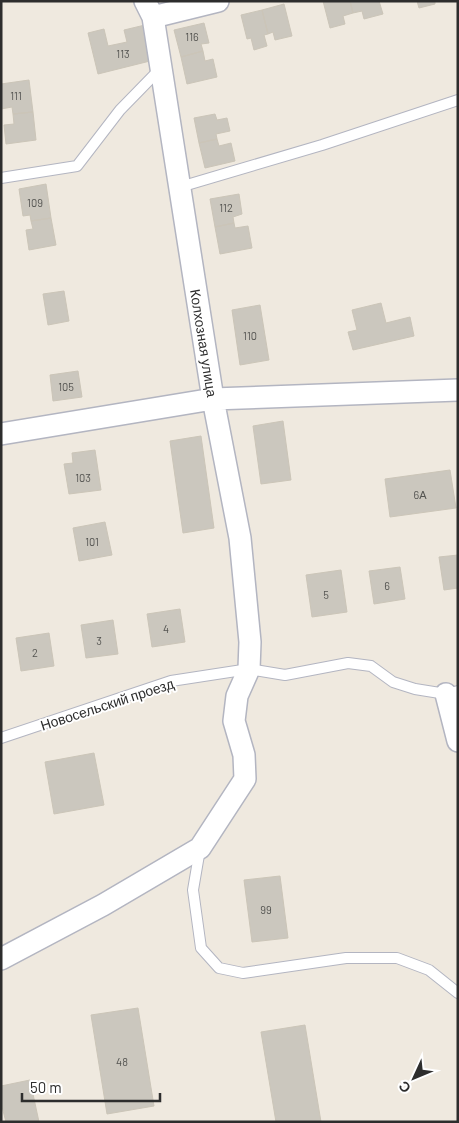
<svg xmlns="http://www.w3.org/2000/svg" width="459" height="1123" viewBox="0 0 459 1123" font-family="Barlow,sans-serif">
  <rect width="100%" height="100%" fill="#efe9df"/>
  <path fill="#cbc7be" stroke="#cbc5b8" d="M323,1H350L353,13L343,16L345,24L330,28Z
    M350,1H379L383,14L364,19L362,11L353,13Z
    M417,1H435V4L419,8Z
    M284,4L292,36L275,40L273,32L268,34L262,10Z
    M262,10L268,34L264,35L267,46L254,50L251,38L247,39L241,15Z
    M204,23L209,43L201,44L203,51L181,57L174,30Z
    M145,25L154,60L98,74L88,33L104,29L108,46L127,42L124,30Z
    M203,51L205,61L213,59L217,77L187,84L181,57Z
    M29,80L33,112L13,114L12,107L1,109V84Z
    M33,112L36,140L6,144L4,125L14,124L13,114Z
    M215,114L217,120L227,118L230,131L216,134L217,139L199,143L194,118Z
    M217,139L219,146L231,143L235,161L205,168L199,143Z
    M46,184L51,218L31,221L30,215L23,216L19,189Z
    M239,194L242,214L233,217L234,223L215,227L210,199Z
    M51,218L56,245L29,250L26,230L33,229L31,221Z
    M234,223L235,228L248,226L252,248L220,254L215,227Z
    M64,291L69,321L48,325L43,294Z
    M381,303L386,323L410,317L414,336L353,350L348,332L357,330L352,310Z
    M260,305L269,360L240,365L232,310Z
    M78,371L82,397L53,401L50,375Z
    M283,421L291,480L261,484L253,426Z
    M201,436L214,528L183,533L170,441Z
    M95,450L101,490L69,494L64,464L73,463L72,453Z
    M450,470L456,508L390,517L385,479Z
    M105,522L112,555L79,561L73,528Z
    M458,555V588L444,590L439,557Z
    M400,567L405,599L374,604L369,571Z
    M341,570L347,612L312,617L306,575Z
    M180,609L185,642L152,647L147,614Z
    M113,620L118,654L86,658L81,625Z
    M49,633L54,666L21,671L16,638Z
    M94,753L104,805L54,814L45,762Z
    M280,876L288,938L252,942L244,880Z
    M138,1008L154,1106L107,1114L91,1015Z
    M305,1025L321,1122H276L261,1032Z
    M30,1080L39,1122H6L1,1103V1086Z"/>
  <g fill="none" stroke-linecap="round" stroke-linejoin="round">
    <defs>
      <path id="lane" d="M1,178L77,166L120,110L161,68
        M180,187L322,145L458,100
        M1,738L171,681L249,669L285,675L348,663L371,666L393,682L415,689L446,694L458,691
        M200,849L193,890L201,948L219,968L243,973L346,958H397L429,970L458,993"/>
      <path id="street" d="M153,17L218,1
        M1,434L213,399L458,390
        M446,694L458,741
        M1,959L103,905L200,848L245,779L244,755L234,721L237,696L249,669L250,642L240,538L213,399L153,17L145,1"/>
    </defs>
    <use href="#lane" stroke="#b3b5c1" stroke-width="12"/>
    <use href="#street" stroke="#b3b5c1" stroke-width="24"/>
    <use href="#lane" stroke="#fff" stroke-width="10"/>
    <use href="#street" stroke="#fff" stroke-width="21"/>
  </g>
  <g text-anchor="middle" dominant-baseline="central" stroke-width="4" stroke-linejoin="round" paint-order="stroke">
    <g font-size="11" fill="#545451">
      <text x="192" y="36">116</text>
      <text x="123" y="53">113</text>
      <text x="16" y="95">111</text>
      <text x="35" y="202">109</text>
      <text x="226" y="207">112</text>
      <text x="250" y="335">110</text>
      <text x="66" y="386">105</text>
      <text x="83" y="477">103</text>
      <text x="420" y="494">6А</text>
      <text x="92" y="541">101</text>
      <text x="387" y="585">6</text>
      <text x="326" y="594">5</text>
      <text x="166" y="628">4</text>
      <text x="99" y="640">3</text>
      <text x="35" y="652">2</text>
      <text x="266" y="909">99</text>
      <text x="122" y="1061">48</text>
    </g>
    <g font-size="14" fill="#2d2d2d" stroke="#fff">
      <text transform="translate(204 343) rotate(81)">Колхозная улица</text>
      <text transform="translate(107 704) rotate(-18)">Новосельский проезд</text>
    </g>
  </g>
  <rect width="459" height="1123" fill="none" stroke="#2d2d2d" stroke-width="5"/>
  <g transform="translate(414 1078) rotate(226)" stroke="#ffffff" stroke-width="4" paint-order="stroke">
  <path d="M0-4L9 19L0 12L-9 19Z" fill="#2d2d2d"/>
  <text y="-8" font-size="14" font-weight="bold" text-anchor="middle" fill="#2d2d2d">С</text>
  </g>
  <path d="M22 1093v8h138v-8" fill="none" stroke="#2d2d2d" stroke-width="2.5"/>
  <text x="30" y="1093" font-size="15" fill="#2d2d2d" stroke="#ffffff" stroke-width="4" paint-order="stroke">50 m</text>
</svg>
